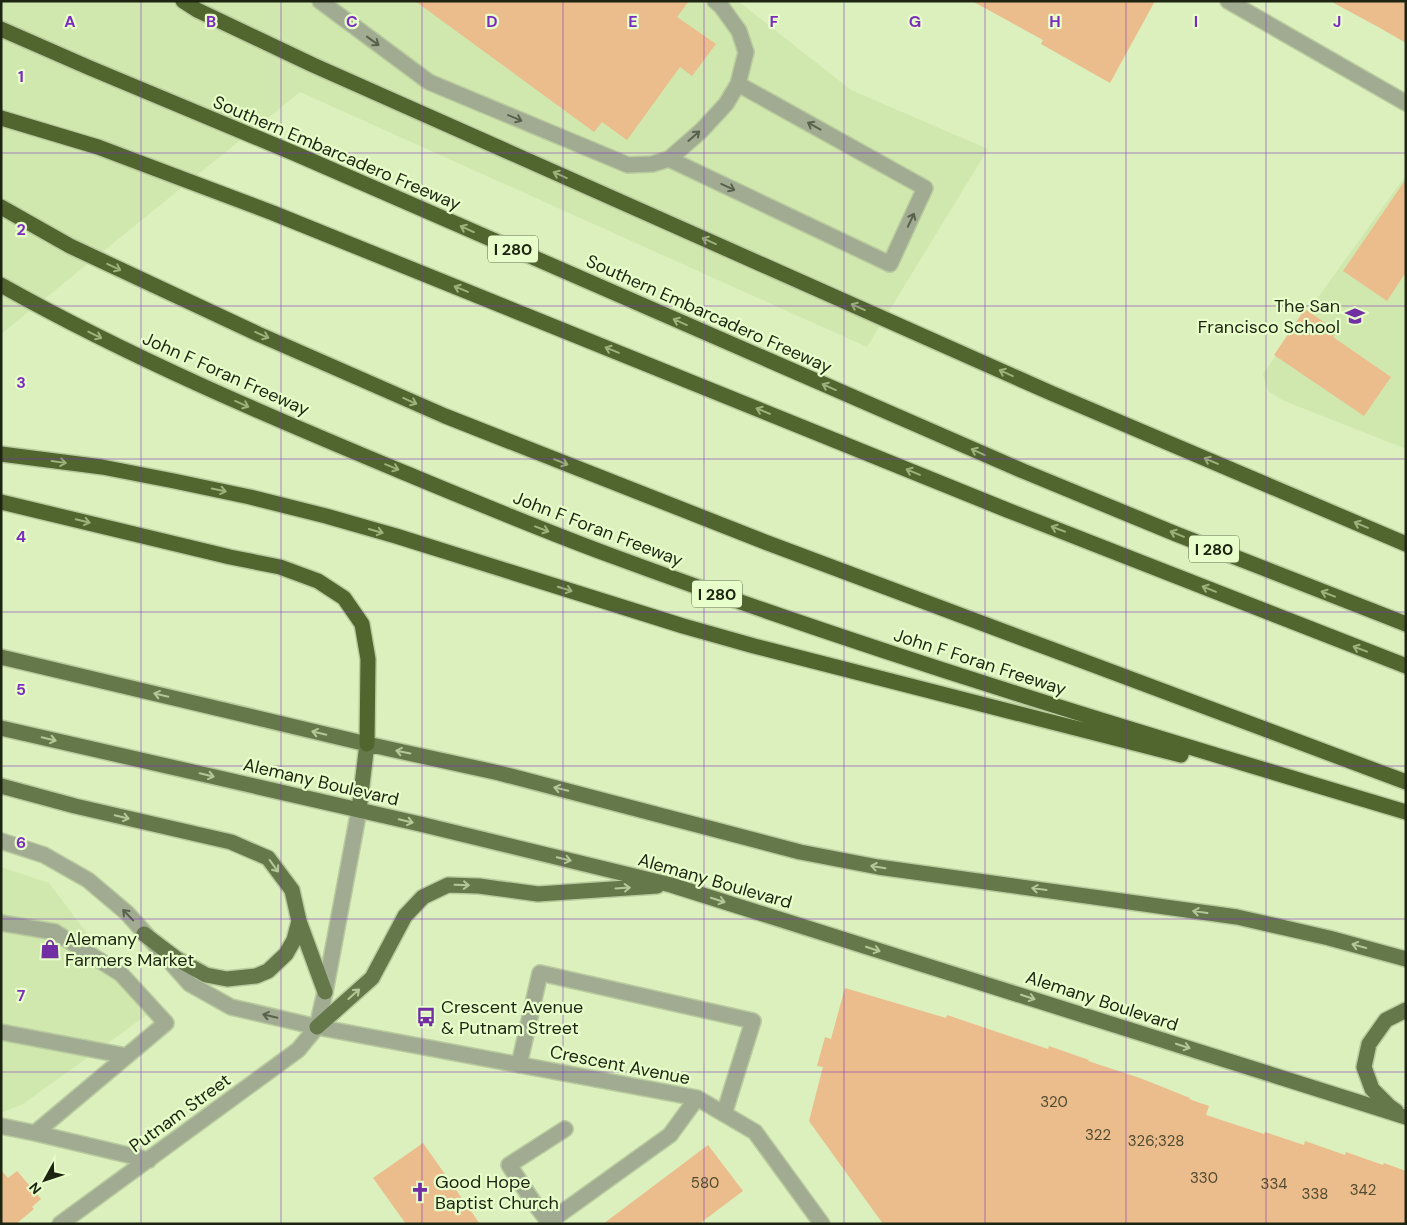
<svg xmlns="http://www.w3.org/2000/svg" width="1407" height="1225" viewBox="0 0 1407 1225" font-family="'DM Sans',sans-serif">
  <rect width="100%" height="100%" fill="#dbf0bd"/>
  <path fill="#d0e8ae" d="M1,1H738L851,90L988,149L867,347L300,92L1,334Z
    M1406,175V449L1282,400L1268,391L1263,374Z
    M1,867L49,883L148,1014L23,1104L1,1113Z"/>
  <path fill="#ebbc8c" d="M415,1H689L677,17L716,44L692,76L680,67L627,140L602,122L594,132Z
    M972,1H1155L1110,83L1041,44L1043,40Z
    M1330,1H1406V43L1380,28Z
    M1406,179V272L1387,301L1343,271Z
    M1305,309L1337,331L1333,337L1391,377L1364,416L1274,355Z
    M845,988L946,1018L947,1015L1048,1049L1049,1046L1089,1060L1088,1061L1140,1078L1190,1098L1189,1099L1209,1106L1206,1115L1264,1134L1265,1132L1304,1145L1305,1141L1345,1155L1346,1152L1383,1165L1384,1163L1406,1171V1224H883L809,1121L823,1067L817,1066L825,1037L831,1039Z
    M423,1143L480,1224H406L373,1178Z
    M708,1145L743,1191L699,1224H603Z
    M1,1170L8,1178L17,1171L41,1199L32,1207L34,1209L16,1224H1Z"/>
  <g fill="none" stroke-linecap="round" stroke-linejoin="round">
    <defs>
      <path id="minor" d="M320,1L429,82L628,165L652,164L669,159L701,131L726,104L738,84L746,52L739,31L721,6L715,1
        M1228,1L1406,103
        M669,159L890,264L925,188L738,84
        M1,841L44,855L88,880L127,913L190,984L231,1007L317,1027L697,1098L755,1132L822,1224
        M1,923L55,932L121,974L166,1023L35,1133
        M1,1032L127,1056
        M519,1065L540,973L753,1021L724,1114
        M1,1126L35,1133L149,1160
        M549,1222L534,1203L509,1165L565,1129
        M60,1224L298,1050L317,1027L325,992L359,810
        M546,1224L670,1135L697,1098"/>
      <path id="major" d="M1,657L367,744L499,773L800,852L878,867L1237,917L1329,938L1406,959
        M1,728L420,824L671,885L1406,1117
        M1,786L75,806L231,842L268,858L292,890L299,921L325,992
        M359,810L367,744
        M144,934L177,959L206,975L227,979L256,976L268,971L286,954L294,940L299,921
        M317,1027L372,978L405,916L423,897L448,885L479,886L538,894L657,886
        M1396,1111L1389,1106L1372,1089L1364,1067L1369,1044L1386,1020L1406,1010"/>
      <path id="highway" d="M183,1L197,10L313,65L1051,393L1406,544
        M1,29L90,68L296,154L1023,471L1176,534L1406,624
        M1,118L98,147L273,213L1007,510L1406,666
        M1,207L70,246L258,334L445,416L765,542L1406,782
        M1,285C131,358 268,416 405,473C475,502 544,531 615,557C875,653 1140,733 1406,812
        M1,454L102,467L174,481L250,497L326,516L396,536L683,626L754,646L1181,755
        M1,502L230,557L280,567L318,581L344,598L362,624L368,659L367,744"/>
    </defs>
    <use href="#minor" stroke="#b9cb9e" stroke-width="18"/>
    <use href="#major" stroke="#b9cb9e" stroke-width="18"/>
    <use href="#highway" stroke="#b9cb9e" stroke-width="18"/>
    <use href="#minor" stroke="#a0ab92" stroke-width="15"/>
    <use href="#major" stroke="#65784a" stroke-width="15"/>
    <use href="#highway" stroke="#51652f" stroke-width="15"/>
  </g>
  <defs><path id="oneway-shaft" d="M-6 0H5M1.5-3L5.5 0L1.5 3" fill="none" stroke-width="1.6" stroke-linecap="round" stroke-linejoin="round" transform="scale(1.25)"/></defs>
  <g stroke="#58614c">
    <use href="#oneway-shaft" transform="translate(373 41) rotate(36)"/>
    <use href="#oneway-shaft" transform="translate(515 118) rotate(23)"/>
    <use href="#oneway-shaft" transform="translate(814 126) rotate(-151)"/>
    <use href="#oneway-shaft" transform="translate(694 136) rotate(-41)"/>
    <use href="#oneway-shaft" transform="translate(728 187) rotate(25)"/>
    <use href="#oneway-shaft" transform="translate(911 220) rotate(-65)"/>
    <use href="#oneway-shaft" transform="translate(128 915) rotate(-134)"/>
    <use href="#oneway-shaft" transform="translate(270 1016) rotate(-167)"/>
  </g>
  <g stroke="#9cb27c">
    <use href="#oneway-shaft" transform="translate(560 175) rotate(-156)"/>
    <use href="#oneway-shaft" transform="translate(467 229) rotate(-156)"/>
    <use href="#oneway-shaft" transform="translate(709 241) rotate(-156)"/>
    <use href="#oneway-shaft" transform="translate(114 267) rotate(25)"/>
    <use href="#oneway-shaft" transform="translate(461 289) rotate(-158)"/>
    <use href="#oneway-shaft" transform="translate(858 307) rotate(-156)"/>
    <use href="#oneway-shaft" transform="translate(680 322) rotate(-156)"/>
    <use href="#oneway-shaft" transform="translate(95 335) rotate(26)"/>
    <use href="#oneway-shaft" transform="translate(262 335) rotate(24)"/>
    <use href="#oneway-shaft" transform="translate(612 350) rotate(-158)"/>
    <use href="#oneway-shaft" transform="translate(1006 373) rotate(-156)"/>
    <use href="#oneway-shaft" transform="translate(829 387) rotate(-156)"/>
    <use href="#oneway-shaft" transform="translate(410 401) rotate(24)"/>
    <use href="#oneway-shaft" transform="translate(242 404) rotate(24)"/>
    <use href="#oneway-shaft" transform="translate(763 411) rotate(-158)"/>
    <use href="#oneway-shaft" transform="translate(978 452) rotate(-156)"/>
    <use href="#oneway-shaft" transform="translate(1211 461) rotate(-157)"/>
    <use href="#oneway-shaft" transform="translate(59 462) rotate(8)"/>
    <use href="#oneway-shaft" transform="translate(561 462) rotate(22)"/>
    <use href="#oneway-shaft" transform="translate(392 467) rotate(22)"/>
    <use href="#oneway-shaft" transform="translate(913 472) rotate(-158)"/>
    <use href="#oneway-shaft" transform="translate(219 490) rotate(12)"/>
    <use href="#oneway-shaft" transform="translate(83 521) rotate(14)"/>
    <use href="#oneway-shaft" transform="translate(1361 525) rotate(-157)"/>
    <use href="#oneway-shaft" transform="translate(542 529) rotate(21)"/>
    <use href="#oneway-shaft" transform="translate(1058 529) rotate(-159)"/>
    <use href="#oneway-shaft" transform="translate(376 531) rotate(16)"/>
    <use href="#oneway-shaft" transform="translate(1177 534) rotate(-158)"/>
    <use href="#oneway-shaft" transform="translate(565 589) rotate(17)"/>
    <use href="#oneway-shaft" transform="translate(1209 589) rotate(-158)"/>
    <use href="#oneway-shaft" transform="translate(1328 594) rotate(-159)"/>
    <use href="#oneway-shaft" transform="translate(1360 649) rotate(-159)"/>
  </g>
  <g stroke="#b4c897">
    <use href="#oneway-shaft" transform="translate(161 695) rotate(-167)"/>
    <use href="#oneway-shaft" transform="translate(319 733) rotate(-167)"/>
    <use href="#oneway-shaft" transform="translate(49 739) rotate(13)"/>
    <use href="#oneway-shaft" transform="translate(403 752) rotate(-168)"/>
    <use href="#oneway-shaft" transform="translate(207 775) rotate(13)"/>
    <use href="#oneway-shaft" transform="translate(561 789) rotate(-166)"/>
    <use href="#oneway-shaft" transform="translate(122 817) rotate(13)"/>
    <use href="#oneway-shaft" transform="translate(406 821) rotate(13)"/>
    <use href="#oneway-shaft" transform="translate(564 859) rotate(14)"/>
    <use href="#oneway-shaft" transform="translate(274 866) rotate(54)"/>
    <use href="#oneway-shaft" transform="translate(878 867) rotate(-171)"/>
    <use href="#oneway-shaft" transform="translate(462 885) rotate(2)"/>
    <use href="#oneway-shaft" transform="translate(623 888) rotate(-4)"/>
    <use href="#oneway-shaft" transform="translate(1039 889) rotate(-172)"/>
    <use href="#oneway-shaft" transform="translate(718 900) rotate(18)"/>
    <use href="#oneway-shaft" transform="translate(1200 912) rotate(-172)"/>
    <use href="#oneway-shaft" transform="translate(1359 946) rotate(-165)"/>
    <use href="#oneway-shaft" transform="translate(873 949) rotate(18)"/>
    <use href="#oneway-shaft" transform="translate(354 994) rotate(-42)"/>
    <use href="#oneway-shaft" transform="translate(1028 997) rotate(18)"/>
    <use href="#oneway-shaft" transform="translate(1183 1046) rotate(18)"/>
  </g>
  <path fill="none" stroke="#7b2cbf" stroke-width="1" stroke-opacity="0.55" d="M141,1V1224M281,1V1224M422,1V1224M563,1V1224M704,1V1224M844,1V1224M985,1V1224M1126,1V1224M1266,1V1224M1,153H1406M1,306H1406M1,459H1406M1,612H1406M1,766H1406M1,919H1406M1,1072H1406"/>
  <defs>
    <symbol id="school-bare" viewBox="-9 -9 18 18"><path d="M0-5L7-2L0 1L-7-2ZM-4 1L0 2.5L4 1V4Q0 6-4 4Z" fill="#722fa4" stroke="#e8feca" stroke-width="2.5" paint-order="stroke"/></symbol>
    <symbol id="shop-bare" viewBox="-9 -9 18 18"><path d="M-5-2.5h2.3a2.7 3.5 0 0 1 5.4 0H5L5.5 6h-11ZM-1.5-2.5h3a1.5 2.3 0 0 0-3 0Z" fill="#722fa4" stroke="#e8feca" stroke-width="2.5" paint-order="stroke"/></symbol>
    <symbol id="bus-bare" viewBox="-9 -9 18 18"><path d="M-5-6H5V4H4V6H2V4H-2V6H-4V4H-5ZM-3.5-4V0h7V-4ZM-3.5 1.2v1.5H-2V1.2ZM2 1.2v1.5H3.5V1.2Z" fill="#722fa4" stroke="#e8feca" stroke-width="2.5" paint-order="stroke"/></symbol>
    <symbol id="church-bare" viewBox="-9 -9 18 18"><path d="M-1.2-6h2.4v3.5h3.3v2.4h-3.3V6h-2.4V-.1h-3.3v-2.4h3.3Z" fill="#722fa4" stroke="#e8feca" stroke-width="2.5" paint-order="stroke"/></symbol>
  </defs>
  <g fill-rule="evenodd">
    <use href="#school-bare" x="1341" y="302" width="28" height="28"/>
    <use href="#shop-bare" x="36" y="935" width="28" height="28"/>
    <use href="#bus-bare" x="412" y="1003" width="28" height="28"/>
    <use href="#church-bare" x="406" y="1178" width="28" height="28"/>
  </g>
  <g text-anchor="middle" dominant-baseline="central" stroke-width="4.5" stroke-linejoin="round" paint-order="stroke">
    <g font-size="15" fill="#504b30">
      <text x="1054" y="1102">320</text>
      <text x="1098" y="1135">322</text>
      <text x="1156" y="1141">326;328</text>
      <text x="1204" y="1178">330</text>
      <text x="705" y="1183">580</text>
      <text x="1274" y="1184">334</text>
      <text x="1363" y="1190">342</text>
      <text x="1315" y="1194">338</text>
    </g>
    <g fill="#e8feca" stroke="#5a6649" stroke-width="1">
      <rect x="488" y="235.5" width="50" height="27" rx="4"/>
      <rect x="1189" y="535.5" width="50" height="27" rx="4"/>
      <rect x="692" y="580.5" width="50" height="27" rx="4"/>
    </g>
    <g font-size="16" font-weight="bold" fill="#1d2512">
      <text x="513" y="249">I 280</text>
      <text x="1214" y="549">I 280</text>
      <text x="717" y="594">I 280</text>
    </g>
    <g font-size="18" fill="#1d2512" stroke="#e8feca">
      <text transform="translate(337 153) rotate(23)">Southern Embarcadero Freeway</text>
      <text transform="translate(709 314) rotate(24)">Southern Embarcadero Freeway</text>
      <text transform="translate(226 374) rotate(24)">John F Foran Freeway</text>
      <text transform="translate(598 529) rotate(21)">John F Foran Freeway</text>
      <text transform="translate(980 662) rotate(18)">John F Foran Freeway</text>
      <text transform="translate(321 782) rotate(13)">Alemany Boulevard</text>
      <text transform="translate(715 881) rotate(16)">Alemany Boulevard</text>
      <text transform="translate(1102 1001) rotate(18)">Alemany Boulevard</text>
      <text transform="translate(620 1065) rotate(11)">Crescent Avenue</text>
      <text transform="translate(180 1113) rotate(-36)">Putnam Street</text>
    </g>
    <g font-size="18" fill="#1d2512" stroke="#e8feca" text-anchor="start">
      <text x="1340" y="306" text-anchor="end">The San<tspan x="1340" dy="21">Francisco School</tspan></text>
      <text x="65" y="939">Alemany<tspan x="65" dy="21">Farmers Market</tspan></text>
      <text x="441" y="1007">Crescent Avenue<tspan x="441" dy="21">&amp; Putnam Street</tspan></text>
      <text x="435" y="1182">Good Hope<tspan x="435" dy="21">Baptist Church</tspan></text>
    </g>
  </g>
  <g font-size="16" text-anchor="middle" font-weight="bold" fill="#7b2cbf" stroke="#e8feca" stroke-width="4.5" stroke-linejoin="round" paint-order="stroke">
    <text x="70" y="27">A</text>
    <text x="211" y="27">B</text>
    <text x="352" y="27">C</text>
    <text x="492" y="27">D</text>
    <text x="633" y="27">E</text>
    <text x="774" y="27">F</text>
    <text x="915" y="27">G</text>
    <text x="1055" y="27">H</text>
    <text x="1196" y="27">I</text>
    <text x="1337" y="27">J</text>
    <text x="21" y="82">1</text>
    <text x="21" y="235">2</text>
    <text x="21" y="388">3</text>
    <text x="21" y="542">4</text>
    <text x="21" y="695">5</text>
    <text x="21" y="848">6</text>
    <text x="21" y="1001">7</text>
  </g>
  <rect width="1407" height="1225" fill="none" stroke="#1d2512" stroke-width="5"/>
  <g transform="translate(45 1180) rotate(230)" stroke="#e8feca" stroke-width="4" paint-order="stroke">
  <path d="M0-4L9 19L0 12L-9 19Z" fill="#1d2512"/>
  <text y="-8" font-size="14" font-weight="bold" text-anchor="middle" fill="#1d2512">N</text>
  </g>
</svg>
